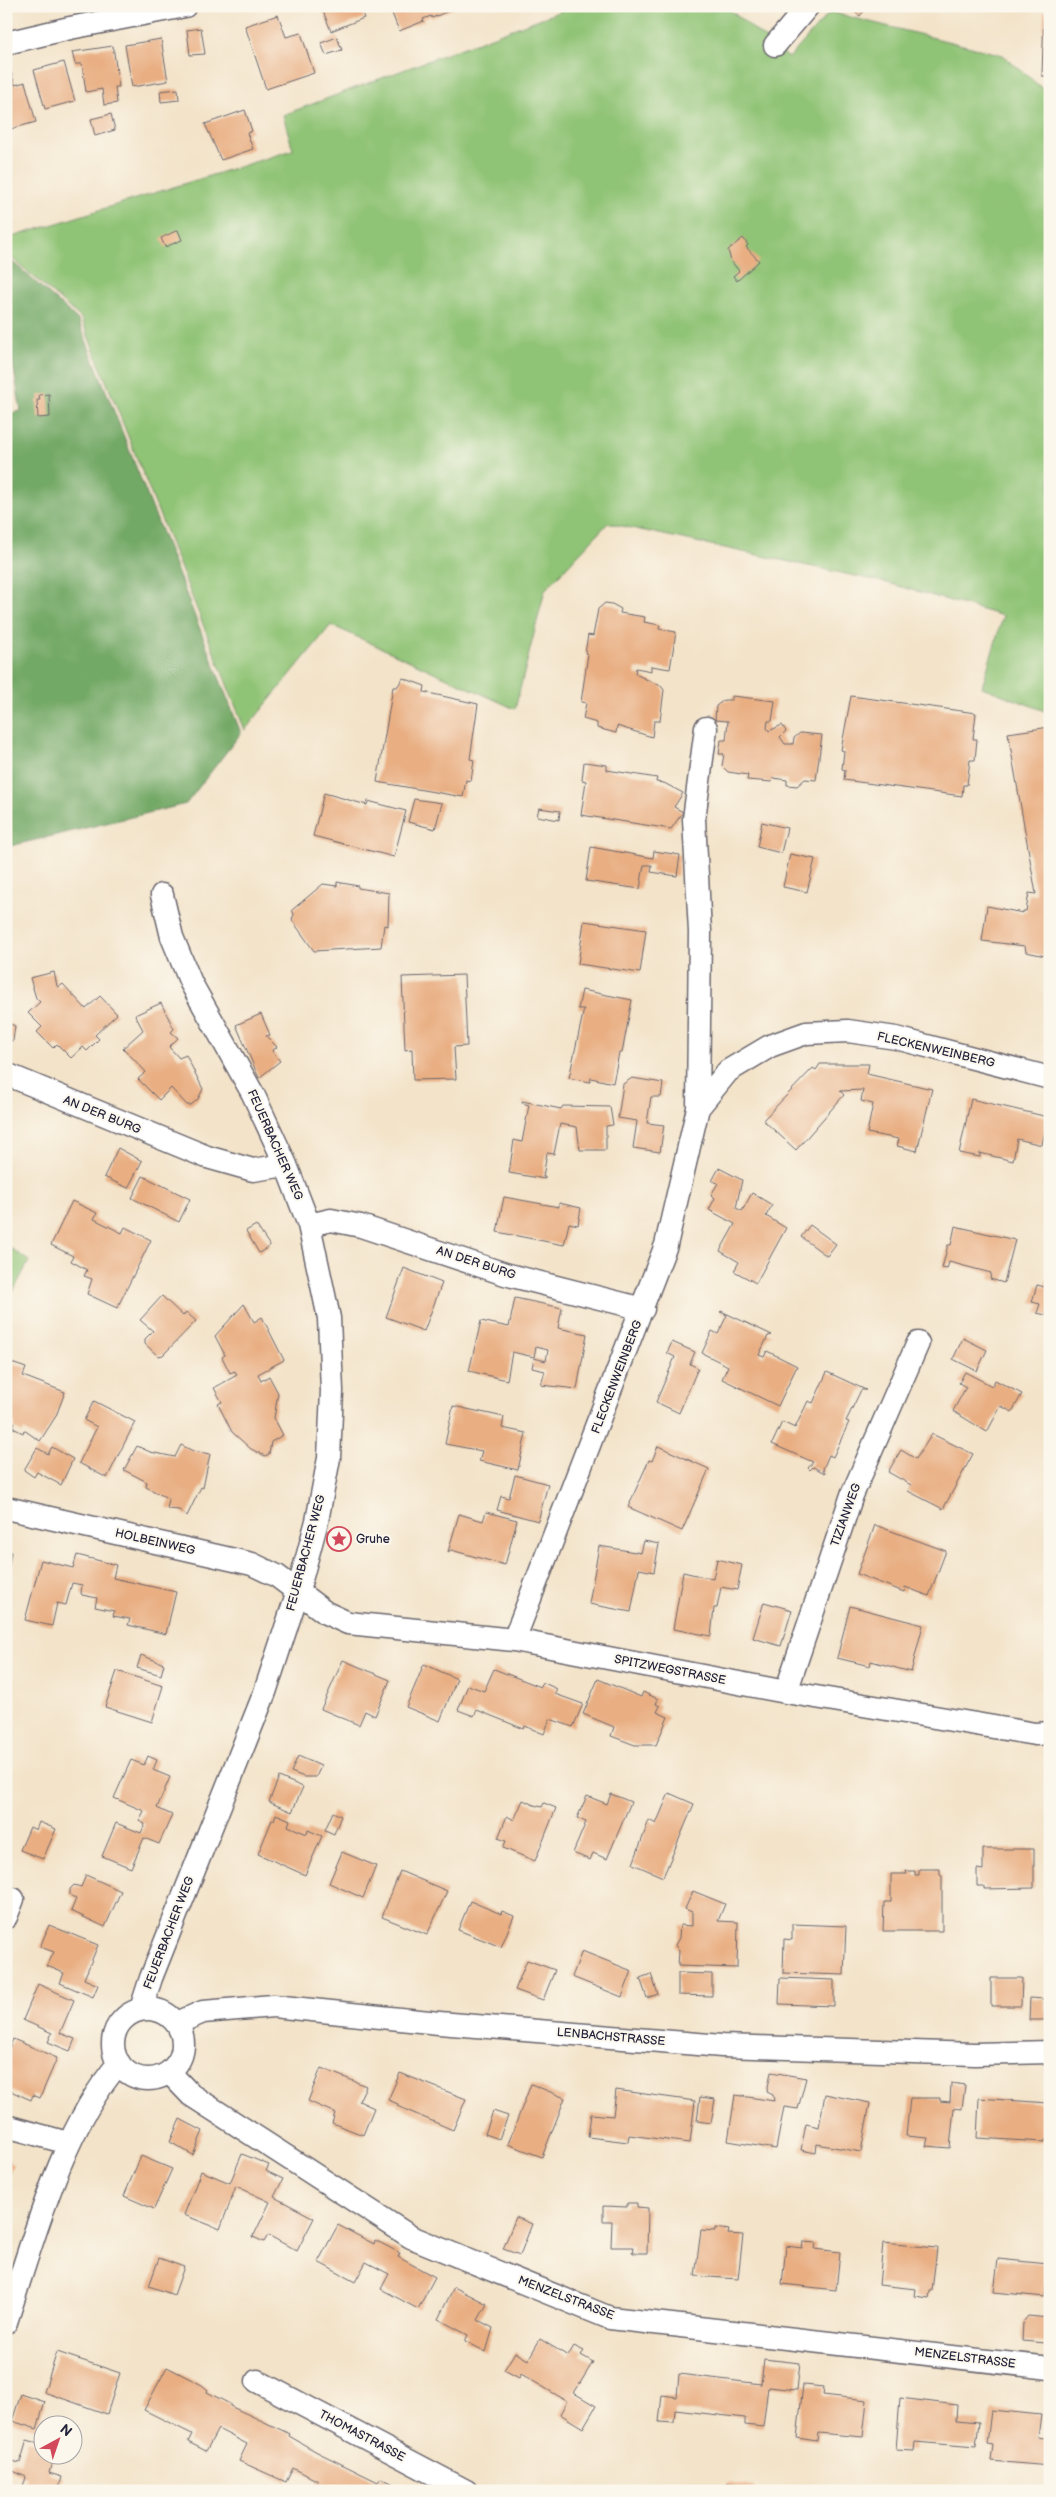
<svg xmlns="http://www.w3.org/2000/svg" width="1056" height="2497" viewBox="0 0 1056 2497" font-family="'Balsamiq Sans',sans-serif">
  <rect width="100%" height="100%" fill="#fbf7ec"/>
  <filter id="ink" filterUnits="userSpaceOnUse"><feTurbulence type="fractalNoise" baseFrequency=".02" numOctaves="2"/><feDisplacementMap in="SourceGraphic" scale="10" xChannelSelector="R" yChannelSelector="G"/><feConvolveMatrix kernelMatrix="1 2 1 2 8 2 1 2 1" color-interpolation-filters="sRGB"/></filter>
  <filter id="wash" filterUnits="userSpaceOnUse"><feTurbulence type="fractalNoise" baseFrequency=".0096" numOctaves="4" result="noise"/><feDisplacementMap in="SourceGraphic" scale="20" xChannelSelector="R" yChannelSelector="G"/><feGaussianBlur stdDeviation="1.12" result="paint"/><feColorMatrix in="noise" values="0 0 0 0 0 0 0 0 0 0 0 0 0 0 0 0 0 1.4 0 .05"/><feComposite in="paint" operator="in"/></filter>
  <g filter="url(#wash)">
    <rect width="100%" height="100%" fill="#f3e3c9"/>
    <path fill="#8fc375" stroke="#587258" d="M574,6H725L789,58L830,12L1003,55L1050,95V713L982,687L1003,616L888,583L608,523L545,590L515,709L331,625L245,730L81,318L6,253V239L293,150L283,115Z
      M6,1245L29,1261L6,1305Z"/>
    <path fill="#73a966" stroke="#4a6650" d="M6,256L78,320L241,733L186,804L6,847V414L21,411L6,323Z"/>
    <g id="blocks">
      <path fill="#e9af83" d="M321,6H359L364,18L331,31Z
        M389,6H454L455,8L432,18L431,16L423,19L424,21L399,31Z
        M847,6H868L860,16Z
        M1044,12H1050V76H1042Z
        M278,15L286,37L301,33L314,73L266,89L245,26Z
        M201,28L205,54L190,55L187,30Z
        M337,37L342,50L326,55L321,43Z
        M161,39L168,81L132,87L125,45Z
        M113,46L119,87H115L117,103L104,105L102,89L86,92L82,64H75L72,52Z
        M64,62L75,101L45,109L34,70Z
        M8,63L15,85L25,82L36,122L7,130L6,64Z
        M178,89L179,100L161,102L160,91Z
        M245,110L252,131L247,133L253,149L221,160L205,124Z
        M111,114L115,130L95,136L91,119Z
        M6,195L12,210L6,212Z
        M178,230L182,240L165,247L161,238Z
        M743,238L748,245L746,247L759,261L737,281L733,276L739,271L731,261L728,250Z
        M49,394L50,417L38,418L37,400H40L39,395Z
        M605,603L612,604L621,609L620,613L645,617L644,622L660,625L659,629L676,632L670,669L651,666V671L636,668L635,674L661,686L664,690L660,721H654L652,737L617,726L616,733L597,728V723L583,719L586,703L581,702L588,654L585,653L588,635L593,636L598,609Z
        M403,678L425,686L424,692L478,704L470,759L474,760L471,781L466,780L463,797L377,782L393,687H397Z
        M732,696L775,701L772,721H768L767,728L769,731L782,725L786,731L780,737L785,744H793L794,738L800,733L822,735L816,780L805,779L797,786L787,785V780L773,778L772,782L747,780L748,775L728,772L722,766L724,754H719L721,740H726L728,721L715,720L716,706L724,700H732Z
        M851,696L976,713L973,739H977L975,760H970L967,785H963L962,796L844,780L845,770L842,769L844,751L841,750Z
        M1050,727V957L1026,952L1025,946L982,941L987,906L1023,913V911H1026L1029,893L1036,894L1008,733Z
        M584,762L607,765V770L657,778L656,782L664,783L683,793L674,807L683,812L671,829L581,815L586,781L582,780Z
        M324,793L367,805L368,801L406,811L394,857L313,836Z
        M414,799L442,803L435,829L408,822Z
        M539,808L560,811L559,820L537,816Z
        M762,822L787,828L781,853L757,847Z
        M591,847L653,858L654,851L680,855L677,876L651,872L652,865H644L640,889L586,881Z
        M790,854L815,859L807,892L783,887Z
        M337,882L358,886V888L389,893L388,926L384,925L381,947L314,951L292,920L294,914L292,910L323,884L337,886Z
        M584,921L646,930L640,973L578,964Z
        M54,972L57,986L59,987L63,984L86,1009L100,996L117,1014L95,1035L99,1039L87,1051L83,1047L71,1058L57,1044L53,1048L37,1032L42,1027L28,1013L40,1002L36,998L30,978Z
        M464,975L467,1046L454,1047L456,1079L413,1080L412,1049L405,1050L402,977Z
        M582,990L632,1000L622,1053H619L613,1083L591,1078L590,1082L569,1078L584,1009H578Z
        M161,1003L174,1029L171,1032L178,1038L169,1047L179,1058L186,1055L203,1089L198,1099L191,1105H187L171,1088L159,1100L138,1079L146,1072L123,1048L143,1030L135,1015Z
        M261,1014L270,1035L266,1036L277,1047L272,1051L280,1061L259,1078L236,1025Z
        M6,1022L15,1026L13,1041L6,1038Z
        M820,1064H869L867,1074L932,1089L917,1151L897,1146L899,1139L867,1133L873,1104L861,1101L863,1090L840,1091L844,1095L796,1150L763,1120L813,1068L816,1070Z
        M632,1078L663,1083L661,1097H651L647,1123L664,1125L660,1152L633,1148L637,1121L618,1118L623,1084Z
        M971,1099L1048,1117L1042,1145L1017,1139L1013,1161L980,1153V1157L959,1153Z
        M522,1101L561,1109L563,1106L610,1107L613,1125L606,1126V1150H580L577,1127L560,1124L554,1154L547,1153L543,1177H545V1179L509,1173L514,1140L522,1142L529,1105L522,1103Z
        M118,1148L142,1161L128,1188L104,1177Z
        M719,1168L742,1180L736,1208L742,1211L752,1193L772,1205L766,1216L786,1228L756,1283L734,1271L739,1262L720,1251L735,1224L709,1210L715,1198L711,1195L718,1183L712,1181Z
        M143,1176L190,1199L179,1222L132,1198Z
        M504,1197L559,1207V1203L581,1208L578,1225L569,1223L564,1245L497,1232Z
        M72,1201L97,1213L94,1219L122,1233L125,1227L151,1240L117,1308L87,1294L92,1279L84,1276L87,1270L71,1261L73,1256L51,1245Z
        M256,1225L270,1246L259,1253L246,1231Z
        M810,1225L836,1244L827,1256L801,1237Z
        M955,1226L1015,1240L1004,1283L990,1279L991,1273L949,1262L947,1269L942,1268L948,1245H951Z
        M404,1268L442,1283L424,1331L386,1317Z
        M1049,1269H1050V1316L1037,1313L1040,1304L1032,1302L1037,1285L1045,1287Z
        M162,1296L183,1316L186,1312L196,1321L163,1355L158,1356L145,1344V1339L153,1331L140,1320Z
        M515,1298L562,1308L558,1328L587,1334L577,1389L541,1385L545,1371L532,1368L534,1358L546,1361L548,1350L536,1347L534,1357L512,1352L507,1380L469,1371L481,1321L509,1327Z
        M244,1304L254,1322L262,1317L284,1360L258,1374L261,1381L269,1376L278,1393L274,1418L283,1435L271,1442L269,1454L265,1456L251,1449L232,1432L218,1404L222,1402L214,1388L237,1375L235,1371L230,1373L222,1357L225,1355L215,1336Z
        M721,1311L772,1335L768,1336L759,1355L764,1357L767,1351L797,1366L778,1406L722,1379L728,1366L702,1353L712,1331L718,1334L727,1315L720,1312Z
        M963,1338L987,1350L977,1371L953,1359Z
        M672,1342L695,1352L690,1364L698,1368L679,1413L656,1402L675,1357L667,1353Z
        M6,1361L26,1368L23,1376L65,1392L56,1416L40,1441L24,1430L23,1433L13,1428L15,1423L6,1420Z
        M827,1372L866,1390H861L846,1421L849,1422L833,1457L829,1455L823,1469L825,1473L813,1467L810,1470L808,1468L813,1462L772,1444L782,1422L795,1428L808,1401L813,1403Z
        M965,1372L992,1386L995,1380L1022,1394L1012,1412L1001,1406L987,1432L953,1411L966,1387L959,1383Z
        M94,1401L135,1422L107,1478L79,1463L97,1427L84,1420Z
        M453,1406L504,1417L502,1428L526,1433L518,1470L479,1461L482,1451L445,1444Z
        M932,1434L973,1454L943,1509L908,1491L911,1485L888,1472L901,1450L916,1459Z
        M181,1445L193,1451L210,1454L203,1488L201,1487L187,1516L179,1510L167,1509L169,1499L146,1487L147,1482L124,1470L137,1446L150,1452L175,1457Z
        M658,1446L709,1469L682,1531L628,1507L649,1460L652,1461Z
        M52,1447L73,1459L61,1485L37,1472L34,1477L24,1470L37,1448L48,1454Z
        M515,1475L548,1484L538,1521L497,1510L501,1496L509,1498Z
        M486,1512L517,1520L505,1565L451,1550L448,1552L459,1514L483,1521Z
        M875,1525L946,1551L929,1596L905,1587L904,1592L857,1574Z
        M644,1541L659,1544L654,1572L639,1569L631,1612L589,1604L599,1546L641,1553Z
        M6,1551L11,1552L7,1579H6Z
        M77,1555L116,1565L113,1578L176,1592L166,1634L128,1625L130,1619L113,1616L114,1611L95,1607L97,1598L82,1595L81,1593L82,1585L72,1583L66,1605L57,1603L52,1626L25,1620L41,1560L73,1568Z
        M717,1559L742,1565L737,1590L721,1587L717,1608H714L711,1636L673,1629L683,1572L713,1579Z
        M764,1602L792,1610L781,1646L753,1638Z
        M850,1606L923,1625L911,1672L871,1661L870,1666L837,1658Z
        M141,1655L164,1664L161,1675L137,1668Z
        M343,1660L390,1680L375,1716L365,1711L359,1725L321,1709Z
        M424,1664L457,1679L440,1721L406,1707Z
        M494,1669L541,1687L542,1682L557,1689L555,1694L583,1704L573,1727L550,1719L544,1734L525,1726L524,1729L477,1710L474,1716L458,1710L468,1685L484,1691Z
        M117,1671L163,1686L152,1722L105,1707Z
        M598,1679L641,1697L643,1692L658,1699L656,1704L660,1706L657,1712L668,1717L656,1745H635L611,1736L614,1727L583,1714Z
        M148,1756L157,1760L153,1770L170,1777L157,1808L172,1815L159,1844L144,1838L131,1868L102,1856L116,1823L141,1833L145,1824L139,1821L144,1811L114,1798L131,1760L144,1765Z
        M298,1756L321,1766L316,1777H304L291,1772Z
        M279,1777L303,1787L292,1812L269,1802Z
        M669,1793L694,1804L663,1877L633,1864L649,1820L656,1824Z
        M611,1794L631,1802L607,1859L593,1853L590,1860L573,1853L586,1822L577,1818L587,1796L607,1804Z
        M523,1800L534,1805L542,1807L544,1803L556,1808L535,1861L503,1848L506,1841L498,1838L507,1816L514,1820Z
        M333,1812L341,1816L334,1834L325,1830Z
        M276,1814L290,1820L288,1826L307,1834L308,1830L322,1836L305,1875L258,1854L272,1820H274Z
        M39,1822L56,1829L43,1859L20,1850L30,1827L36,1830Z
        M983,1849H1034V1888L984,1889V1886H977V1869L983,1870Z
        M342,1852L376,1866L363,1898L329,1883Z
        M919,1869H940V1875L942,1876V1931H883L884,1902H891V1874H907L906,1871H915V1875H919Z
        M400,1871L447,1891L427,1935L382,1917Z
        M86,1875L121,1891L105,1927L71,1911L76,1899L70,1895V1889L74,1885L81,1887Z
        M693,1891L725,1904L718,1921L738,1922L737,1968L678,1966L679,1951L675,1945L679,1938L680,1925L692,1926V1912L685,1909Z
        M470,1901L501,1914L502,1911L514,1916L501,1947L458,1930Z
        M792,1924L846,1926L844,1975L783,1973L784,1939L792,1940Z
        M49,1925L98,1945L84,1979L98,1985L93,1997L60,1983L64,1973L47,1966L54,1952L40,1947Z
        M582,1951L632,1971L622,1997L572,1977Z
        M527,1960L555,1970L543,2000L515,1990Z
        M678,1973L712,1974V1996L678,1995Z
        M651,1974L658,1994L647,1998L640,1978Z
        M780,1978L834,1980V2006L779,2004Z
        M991,1978H1022L1021,2006H991Z
        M38,1984L74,2000L60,2033L75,2039L70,2051L48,2042L52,2033L23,2020Z
        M1030,1998L1045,1999V2020H1029Z
        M13,2039L57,2058L40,2098L33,2095L31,2100L6,2089V2055Z
        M321,2068L366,2086L359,2101L374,2108L363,2135L332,2123L335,2113L308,2101Z
        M771,2072L806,2078L798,2109L784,2107L776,2149L728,2141L735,2095L774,2101L773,2095L767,2092Z
        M400,2073L466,2099L453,2130L397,2106L398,2104L388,2100Z
        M951,2083L965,2085L962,2109L954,2108L950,2148L926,2146L928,2138L906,2136L910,2098H940V2101L950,2102Z
        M531,2084L565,2098L542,2157L508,2144Z
        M616,2090L695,2101L690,2143L629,2135L628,2142L588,2137L591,2114L613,2116Z
        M825,2094L870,2103L861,2152L817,2144L816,2153L801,2150L806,2124L819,2127Z
        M700,2097L715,2099L711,2123L697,2121Z
        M979,2098L1048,2103L1050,2140H1045V2142L977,2138Z
        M493,2111L508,2116L499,2139L485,2134Z
        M180,2119L203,2131L193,2155L170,2142Z
        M242,2154L269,2165L266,2171L283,2179L274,2197L314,2218L297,2251L268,2235L264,2242L253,2237L270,2202L236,2186L220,2229L184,2215L201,2171L230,2183Z
        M141,2156L172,2169L154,2209L124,2196Z
        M6,2162L13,2164L6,2181Z
        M627,2203H637V2207L648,2208L647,2253H632L633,2247H611L612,2221H603V2206L627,2207Z
        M516,2217L532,2224L520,2255L503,2249Z
        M338,2225L374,2244L375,2240L400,2253L398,2257L435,2277L418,2309L381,2289L389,2274L366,2262L355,2282L318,2262Z
        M715,2228L729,2230L728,2234L743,2235L738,2279L695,2276L701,2230L715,2231Z
        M803,2242L816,2243L815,2249L840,2252L836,2290L782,2284L786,2246L802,2248Z
        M883,2243L937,2248L932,2291H930L929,2298L915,2296L916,2289L879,2285Z
        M159,2258L184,2267L174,2295L149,2286Z
        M998,2259L1048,2264L1050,2277H1047L1045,2297L994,2292Z
        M454,2287L487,2304L478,2320L493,2328L486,2352L465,2341L468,2335L438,2319Z
        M1028,2316L1049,2318L1046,2343L1022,2341L1023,2322Z
        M540,2339L568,2356L574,2346L584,2351L581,2355L593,2362L574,2393L596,2406L583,2428L560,2414L567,2401L521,2374L519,2378L504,2370L515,2352L528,2360Z
        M57,2352L120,2373L107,2414L44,2392Z
        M764,2359L800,2363L797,2390L768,2387L763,2427L745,2425V2418L675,2410L674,2423L659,2422L662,2395L677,2397L679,2374L761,2384Z
        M167,2367L202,2385L208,2390L207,2392L230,2404V2406L290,2434L289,2436L317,2452L378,2482L381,2478L409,2491H313L318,2481L293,2468L286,2482L239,2461L247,2444L218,2429L206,2451L188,2442L192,2434L144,2410Z
        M803,2385L824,2387L823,2395L867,2400L863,2437L818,2433L817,2441L797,2438Z
        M21,2394L45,2402L37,2429L12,2421Z
        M900,2398L957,2405L956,2420L979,2422L976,2447L915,2442L914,2451L896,2450Z
        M991,2410L1041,2415L1038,2437L1050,2439V2466L991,2461L993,2445L987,2444Z
        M27,2440L42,2444V2454H54L49,2473L62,2477L58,2491H22L26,2477L9,2469L12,2461L20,2463Z
        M727,2483L754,2487L753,2491H726Z"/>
    </g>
  </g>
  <g filter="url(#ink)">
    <use href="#blocks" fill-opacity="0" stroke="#6b666d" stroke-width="1"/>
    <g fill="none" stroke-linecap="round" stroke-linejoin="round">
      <defs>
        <path id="minor" d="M6,43L70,28L185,6
          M775,45L808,6
          M6,1074L207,1157L253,1170L286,1165
          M698,1108L728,1071L770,1046L806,1033L848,1031L896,1038L1050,1078
          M309,1225L331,1220L361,1226L505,1274L643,1309
          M6,1508L252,1564L277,1576L326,1613L348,1623L514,1640L786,1692L1035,1734L1050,1733
          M514,1640L666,1245L698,1108L700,932L694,819L706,728
          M786,1692L852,1495L918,1343
          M6,1917L13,1899
          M141,2009L151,1978L265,1692L298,1591L317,1521L329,1458L332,1391L329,1318L309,1225L286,1165L253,1094L191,983L172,937L162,895
          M113 2044a35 35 0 1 1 70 0a35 35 0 1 1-70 0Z
          M177,2023L203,2012L273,2006L439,2023L722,2046L975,2054L1050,2052
          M169,2072L191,2095L411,2237L610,2318L1050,2368
          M6,2126L68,2143
          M6,2322C34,2238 61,2131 119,2063
          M257,2381L466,2491"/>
      </defs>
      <use href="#minor" stroke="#6b666d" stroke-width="25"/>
      <use href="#minor" stroke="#fff" stroke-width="22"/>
    </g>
  </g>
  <defs>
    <symbol id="sight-ring" viewBox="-11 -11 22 22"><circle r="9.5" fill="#fbf7ec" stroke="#d1495b" stroke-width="1.5"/><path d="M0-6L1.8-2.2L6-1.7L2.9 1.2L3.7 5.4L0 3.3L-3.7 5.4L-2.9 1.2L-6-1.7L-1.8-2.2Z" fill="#d1495b"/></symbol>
  </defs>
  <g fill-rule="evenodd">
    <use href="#sight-ring" x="325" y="1525" width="28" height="28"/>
  </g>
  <g text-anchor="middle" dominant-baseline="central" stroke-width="4" stroke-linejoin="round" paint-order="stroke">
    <g font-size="12" fill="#22223b" stroke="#fbf7ec">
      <text transform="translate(936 1050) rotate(13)">FLECKENWEINBERG</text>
      <text transform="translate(102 1115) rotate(22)">AN DER BURG</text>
      <text transform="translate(275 1145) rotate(66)">FEUERBACHER WEG</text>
      <text transform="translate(476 1263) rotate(18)">AN DER BURG</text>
      <text transform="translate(617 1377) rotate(-69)">FLECKENWEINBERG</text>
      <text transform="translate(846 1515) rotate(-70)">TIZIANWEG</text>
      <text transform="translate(155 1542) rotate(13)">HOLBEINWEG</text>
      <text transform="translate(306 1553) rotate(-75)">FEUERBACHER WEG</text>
      <text transform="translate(670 1670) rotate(11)">SPITZWEGSTRASSE</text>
      <text transform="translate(169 1933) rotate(-69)">FEUERBACHER WEG</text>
      <text transform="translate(611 2037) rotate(5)">LENBACHSTRASSE</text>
      <text transform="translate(566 2298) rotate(21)">MENZELSTRASSE</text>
      <text transform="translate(965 2358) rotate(7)">MENZELSTRASSE</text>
      <text transform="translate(362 2436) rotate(28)">THOMASTRASSE</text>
    </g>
    <g font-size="12" fill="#22223b" stroke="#fbf7ec" text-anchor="start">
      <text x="356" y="1539">Gruhe</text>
    </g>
  </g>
  <rect width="1056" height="2497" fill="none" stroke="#fbf7ec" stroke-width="25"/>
  <g transform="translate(58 2440) rotate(40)"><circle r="24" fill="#fbf7ec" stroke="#a4a2a5"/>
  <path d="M0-4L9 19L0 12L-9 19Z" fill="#d1495b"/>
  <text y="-8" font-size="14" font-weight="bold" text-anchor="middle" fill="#22223b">N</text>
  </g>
</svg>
